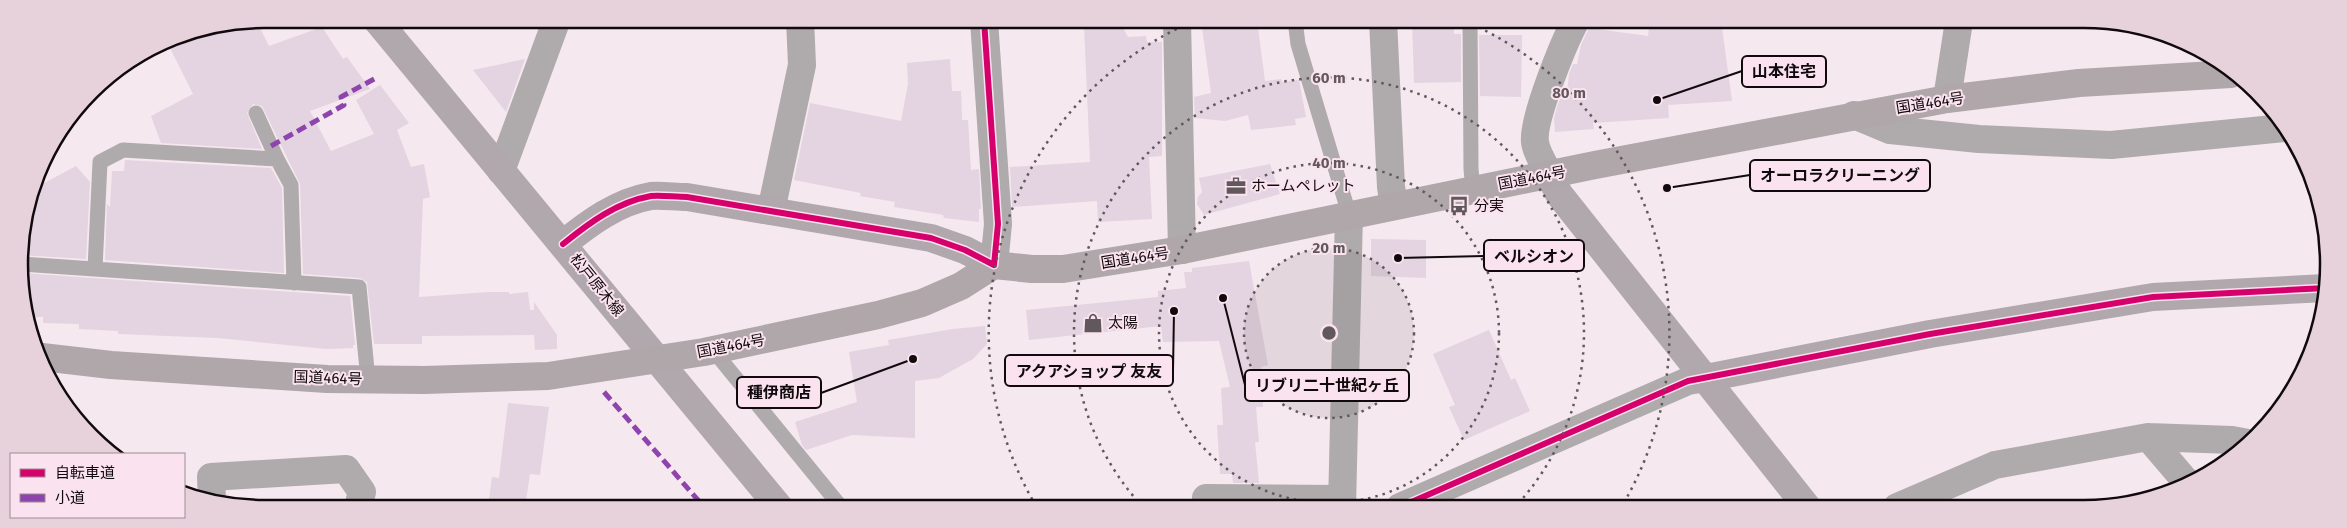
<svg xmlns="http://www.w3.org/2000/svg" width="2347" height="528" viewBox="0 0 2347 528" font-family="'Fira Sans','Noto Sans JP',sans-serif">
  <rect width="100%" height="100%" fill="#f5e8ee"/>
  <path fill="#e4d3e1" d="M256,20L269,46L322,27L343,59L347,57L370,89L310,111L331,151L374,134L356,100L380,85L409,123L397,130L411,167L424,164L430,197L423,199L419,297L489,292H509V294L528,292L530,310H534V302L557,335V349L535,350L534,335L422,336V344H374L367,282L360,278L303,274L300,184L262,106L253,104L247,113L262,149L161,143L151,116L193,94L166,40Z
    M1201,20H1257L1265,81L1281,79L1282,82L1299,80L1306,117L1295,119L1296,125L1251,130L1248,115L1225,121L1195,118L1194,97L1211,93Z
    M1412,20H1454V34H1461V82L1414,83Z
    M1650,20H1721L1732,101L1668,105L1669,118L1593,123L1594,129L1555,132L1554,118L1558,104L1562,94L1567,92L1569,74L1573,64H1577L1581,45L1589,28L1648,36Z
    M1084,25L1122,26L1128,37L1146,36L1147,42H1162V156L1149,157L1152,219L1098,222L1097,201L1012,207L1010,167L1090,162Z
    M1479,35H1522L1521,97L1480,96Z
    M525,59L506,112L473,70Z
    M950,59L952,91H961L962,120H968L971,170L979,169L981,209H979V222L944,218L943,215L894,207L895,202L860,196L861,193L794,180L810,103L901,121L908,84L907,63Z
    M125,160L271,168L282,188L284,273L105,260L107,204L110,207L112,171H124Z
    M1270,164L1280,194L1204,215L1197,204L1198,197L1202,192L1199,178Z
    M76,166L90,182L86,259L20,255L19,248L35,188Z
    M1371,239L1426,240V278L1371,276Z
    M1249,261L1268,365L1261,367L1263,407H1256L1259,442H1255L1259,483H1233L1232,474H1220L1217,425H1223L1221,388L1230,387L1219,341L1163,342L1161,326L1029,340L1026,310L1158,297V291L1186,288L1184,272H1192V268Z
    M22,273L350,296L355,345H353V348L326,349L218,338L118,334V331L79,329V324L43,323V317H26Z
    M985,326L987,344L973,359L939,378L915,381V438L852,435L806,450L802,445L795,422L857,402L849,352L889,345L888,340L953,329Z
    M1489,330L1511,380L1515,378L1530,411L1464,440L1449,407L1455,405L1433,354Z
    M508,403L549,407L540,475L530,474L525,507H488L492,477L499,478Z"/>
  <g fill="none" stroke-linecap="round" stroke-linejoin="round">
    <path stroke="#afaaac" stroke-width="15" d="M1295,20L1298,44L1349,214
      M1470,20L1471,169L1473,190
      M256,113L277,159
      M21,264L359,287L368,380
      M95,269L100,162L123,150L277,159L291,185L294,283
      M713,350L841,507"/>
    <path stroke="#afaaac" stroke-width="28" d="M984,20L998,224L994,265
      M1177,20L1182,250
      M1383,20L1391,187L1394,206
      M1947,99L1959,21
      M1854,115L1890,130L1979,139L2111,145L2284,128
      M501,171L557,19
      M1549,174C1544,164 1536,152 1535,142C1532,120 1564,42 1576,20
      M771,211L802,65L800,19
      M2148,437L2189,485
      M1206,498L1342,499
      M212,500L211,477L346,469L362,492L358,507
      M1342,507L1349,214
      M1400,507L1688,381L1706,378
      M1897,507L1995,465L2148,437L2232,440L2248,443"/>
    <path stroke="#b0a8ac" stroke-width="28" d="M376,19L779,507
      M1549,174L1559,194L1807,507
      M563,244C589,223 617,202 651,196C662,195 675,197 687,197L931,238L965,250L994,265
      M1706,378L1930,334L2153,297L2326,288"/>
    <path stroke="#afa7aa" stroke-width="28" d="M42,357L111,365L327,379L424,380L548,376L704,352L878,315L922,303L961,286L994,265L1032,269H1063L1182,250L1595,165L1947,99L2079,83L2231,74"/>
    <path stroke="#8e44ad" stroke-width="5" stroke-dasharray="10 5" stroke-linecap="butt" d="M271,146L344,105L341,97L376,78
      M604,392L704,507"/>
    <defs>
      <path id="cycleway" d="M563,244C589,223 617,202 651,196C662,195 675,197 687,197L931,238L965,250L994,265L998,224L984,20
        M1400,507L1688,381L1930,334L2153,297L2326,288"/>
    </defs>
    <use href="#cycleway" stroke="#fae3ee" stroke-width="9"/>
    <use href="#cycleway" stroke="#d6006c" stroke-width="6"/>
  </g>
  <circle cx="1329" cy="333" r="85" fill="#61585c" fill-opacity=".12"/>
  <g fill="none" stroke="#61585c" stroke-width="2.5" stroke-dasharray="2.5 5">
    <circle cx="1329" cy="333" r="85"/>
    <circle cx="1329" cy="333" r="170"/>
    <path d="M1143 507A255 255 0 1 1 1515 507"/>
    <path d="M1036 506A340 340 0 0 1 1196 20M1465 21A340 340 0 0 1 1622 506"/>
  </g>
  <defs>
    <symbol id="office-bare" viewBox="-9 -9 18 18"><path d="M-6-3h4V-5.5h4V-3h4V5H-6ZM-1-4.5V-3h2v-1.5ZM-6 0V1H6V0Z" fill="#61585c" stroke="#fae3ee" stroke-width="2.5" paint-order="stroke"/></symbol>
    <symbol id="bus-bare" viewBox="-9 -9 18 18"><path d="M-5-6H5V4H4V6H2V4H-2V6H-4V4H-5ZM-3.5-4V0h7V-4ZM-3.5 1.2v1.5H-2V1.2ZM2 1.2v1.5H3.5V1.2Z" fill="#61585c" stroke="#fae3ee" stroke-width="2.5" paint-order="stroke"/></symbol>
    <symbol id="shop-bare" viewBox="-9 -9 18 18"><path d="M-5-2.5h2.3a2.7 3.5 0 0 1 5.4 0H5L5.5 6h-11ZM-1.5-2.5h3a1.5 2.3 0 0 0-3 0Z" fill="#61585c" stroke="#fae3ee" stroke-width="2.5" paint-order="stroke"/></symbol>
  </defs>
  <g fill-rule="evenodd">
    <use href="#office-bare" x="1222" y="172" width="28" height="28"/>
    <use href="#bus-bare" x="1445" y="192" width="28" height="28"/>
    <use href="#shop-bare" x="1079" y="309" width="28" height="28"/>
  </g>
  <g text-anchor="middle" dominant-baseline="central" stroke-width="4" stroke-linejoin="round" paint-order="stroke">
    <g font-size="15" fill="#110a0d" stroke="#fae3ee">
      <text transform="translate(1930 103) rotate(-9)">国道464号</text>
      <text transform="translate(1532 178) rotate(-11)">国道464号</text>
      <text transform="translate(1135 258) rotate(-9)">国道464号</text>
      <text transform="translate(597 285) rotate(51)">松戸原木線</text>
      <text transform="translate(731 346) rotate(-11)">国道464号</text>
      <text transform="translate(328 378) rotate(2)">国道464号</text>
    </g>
    <g font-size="15" fill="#110a0d" stroke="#fae3ee" text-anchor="start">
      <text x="1251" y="186">ホームペレット</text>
      <text x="1474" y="206">分実</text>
      <text x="1108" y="323">太陽</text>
    </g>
  </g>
  <path d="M0 0H2347V528H0ZM264 28H2084A236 236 0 0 1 2320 264V264A236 236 0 0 1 2084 500H264A236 236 0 0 1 28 264V264A236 236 0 0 1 264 28Z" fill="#e7d2dc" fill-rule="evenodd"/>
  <path fill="none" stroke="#110a0d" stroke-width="2.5" d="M264 28H2084A236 236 0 0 1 2320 264V264A236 236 0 0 1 2084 500H264A236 236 0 0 1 28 264V264A236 236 0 0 1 264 28Z"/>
  <circle cx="1329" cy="333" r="8" fill="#61585c" stroke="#fae3ee" stroke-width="2.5"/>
  <g font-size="15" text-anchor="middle" font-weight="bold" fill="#61585c" stroke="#fae3ee" stroke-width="4" stroke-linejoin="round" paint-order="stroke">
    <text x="1329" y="83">60 m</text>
    <text x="1569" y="98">80 m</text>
    <text x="1329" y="168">40 m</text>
    <text x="1329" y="253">20 m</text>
  </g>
  <path fill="none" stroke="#110a0d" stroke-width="2" d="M1657 100L1742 71M1667 188L1750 175M1398 258L1484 256M1174 311L1173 371M1223 298L1245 385M913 359L821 393"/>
  <g fill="#110a0d" stroke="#fae3ee" stroke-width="2">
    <circle cx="1657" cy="100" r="5"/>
    <circle cx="1667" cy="188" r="5"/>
    <circle cx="1398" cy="258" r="5"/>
    <circle cx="1174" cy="311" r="5"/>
    <circle cx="1223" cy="298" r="5"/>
    <circle cx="913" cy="359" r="5"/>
  </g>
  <g fill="#fae3ee" stroke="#110a0d" stroke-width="2">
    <rect x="1742" y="56" width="84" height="31" rx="5"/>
    <rect x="1750" y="160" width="180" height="31" rx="5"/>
    <rect x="1484" y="240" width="100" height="31" rx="5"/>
    <rect x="1005" y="355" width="168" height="31" rx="5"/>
    <rect x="1245" y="370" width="164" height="31" rx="5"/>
    <rect x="737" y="377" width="84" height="31" rx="5"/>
  </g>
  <g font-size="16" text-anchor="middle" font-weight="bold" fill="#110a0d">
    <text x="1784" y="77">山本住宅</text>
    <text x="1840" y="181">オーロラクリーニング</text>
    <text x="1534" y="262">ベルシオン</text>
    <text x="1089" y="377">アクアショップ 友友</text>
    <text x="1327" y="391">リブリ二十世紀ヶ丘</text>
    <text x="779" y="398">種伊商店</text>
  </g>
  <rect x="10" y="453" width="175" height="65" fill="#fae3ee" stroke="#9d8c94"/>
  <rect x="20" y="469" width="25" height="8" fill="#d6006c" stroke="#9d8c94"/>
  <text x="55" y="478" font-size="15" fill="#110a0d">自転車道</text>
  <rect x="20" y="494" width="25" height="8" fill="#8e44ad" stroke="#9d8c94"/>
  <text x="55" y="503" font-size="15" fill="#110a0d">小道</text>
</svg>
